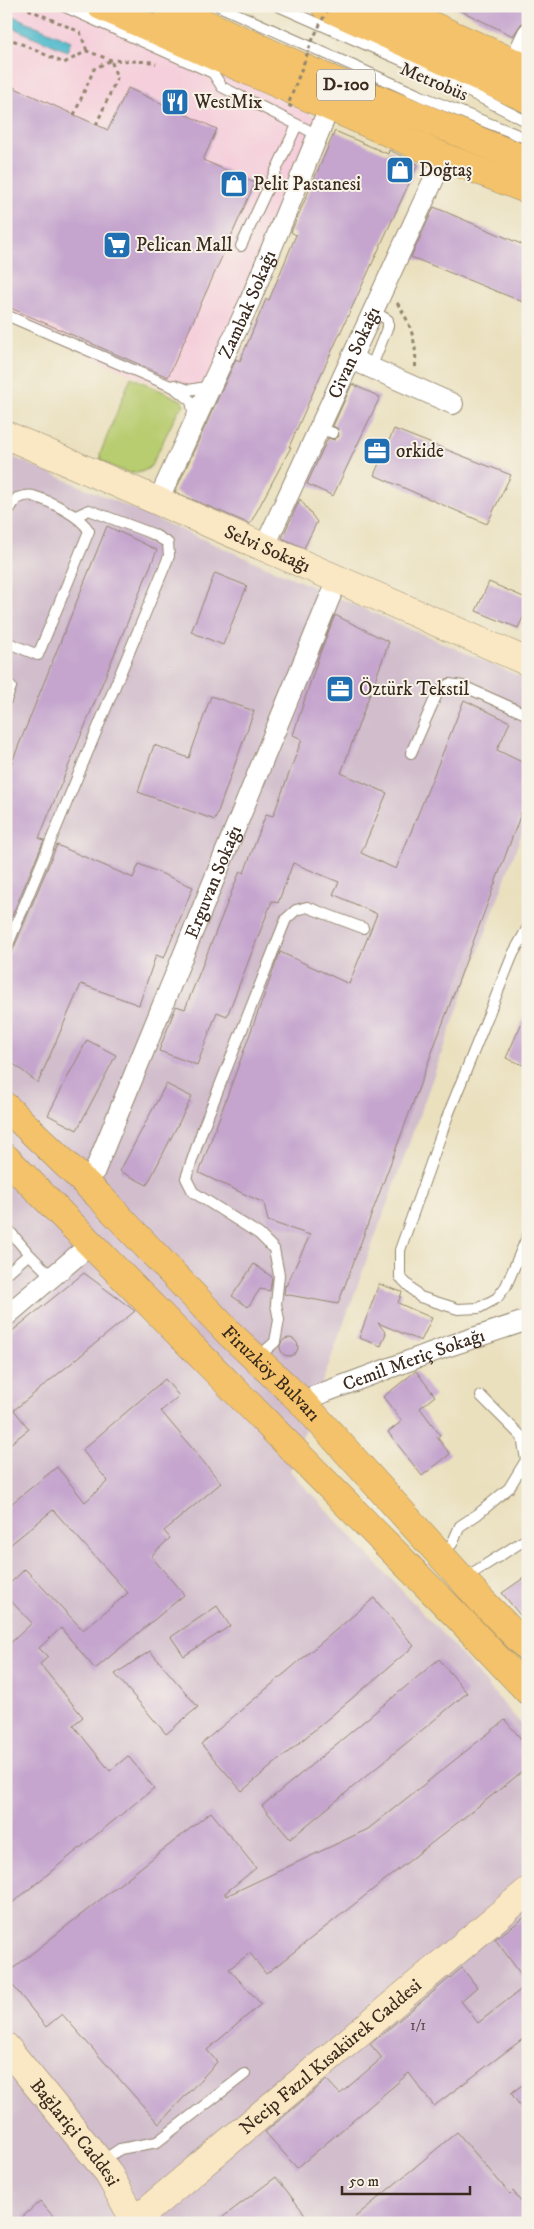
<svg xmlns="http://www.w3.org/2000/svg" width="534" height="2229" viewBox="0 0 534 2229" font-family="'IM FELL DW Pica',serif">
  <rect width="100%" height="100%" fill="#f7f3e8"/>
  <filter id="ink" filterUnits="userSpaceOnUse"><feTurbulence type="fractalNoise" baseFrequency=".02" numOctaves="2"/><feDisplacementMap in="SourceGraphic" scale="10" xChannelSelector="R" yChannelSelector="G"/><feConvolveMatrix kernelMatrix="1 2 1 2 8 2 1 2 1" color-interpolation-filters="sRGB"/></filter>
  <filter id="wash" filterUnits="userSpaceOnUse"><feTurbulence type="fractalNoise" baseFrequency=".0096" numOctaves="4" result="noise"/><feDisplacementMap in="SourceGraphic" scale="20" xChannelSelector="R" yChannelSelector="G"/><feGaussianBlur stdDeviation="1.12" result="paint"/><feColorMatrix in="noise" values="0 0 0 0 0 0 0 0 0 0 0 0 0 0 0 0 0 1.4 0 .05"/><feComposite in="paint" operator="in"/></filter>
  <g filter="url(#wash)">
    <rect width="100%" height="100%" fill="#eae0be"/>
    <path fill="#f5cfdb" d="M6,6H77L328,122L198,403L6,319Z"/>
    <path fill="#d1bdcc" d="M6,454L528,680V816L290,1471L450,1642L528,1732V2223H6Z"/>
    <path fill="#b8cc6f" stroke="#7a7b46" d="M131,377L181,400L184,405L178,411L151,466C136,480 117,470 101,460L100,454Z"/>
    <path fill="#4fbacc" stroke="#457275" d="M6,13L71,41L67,51L6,25Z"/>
    <g id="blocks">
      <path fill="#c5a5ce" d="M451,6H528V21L521,24L513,36Z
        M6,84L108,130L128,88L217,129L203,160L255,183L168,377L6,306Z
        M335,131L388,154L389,150L418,164L318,381L289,447H291L250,524L175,492L236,359L240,361L266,299L269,300L296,235L291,232Z
        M434,207L528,247V304L411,257Z
        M352,384L380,397L333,496L307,484L328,438L335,440L339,436L338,429L333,426Z
        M394,429L511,475L487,524L374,475Z
        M300,499L317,522L304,548L282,538Z
        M107,526L157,550L39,838L44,840L6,930V777Z
        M215,573L247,586L223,645L191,632Z
        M489,582L528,599V607L518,628L476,611Z
        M335,615L389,642L341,773L387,793L361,853L396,869L464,700L510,722L497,750L528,765V795L338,1304L284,1294L285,1285L286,1286L310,1235L268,1221L264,1203L199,1173L280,952L349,984L377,914L333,894L339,882L293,863L278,903L272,901L227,1016L217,1012L197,1065L159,1051L176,1006L185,1009L240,871L244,873L266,814L273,816L302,739L293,735L320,653Z
        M211,696L254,711L215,820L138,792L154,745L189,758Z
        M57,845L133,878L139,864L193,887L164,958L156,955L139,1005L81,984L38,1083L6,1058V956L12,952Z
        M528,1009V1067L506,1058Z
        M87,1040L116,1055L77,1130L48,1115Z
        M166,1084L192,1097L147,1185L120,1171Z
        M254,1264L272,1277L270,1291L260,1289L248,1307L232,1296Z
        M84,1273L135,1311L14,1410L29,1429L6,1447V1336Z
        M379,1284L402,1292L398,1303L432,1318L421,1341L378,1323L386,1333L381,1346L359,1338Z
        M280 1347a9 9 0 1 1 18 0a9 9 0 1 1-18 0Z
        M416,1371L435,1396L420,1408L440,1435L437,1437L450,1454L422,1476L388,1432L402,1421L383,1397Z
        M165,1379L179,1396L161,1411L221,1483L164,1531L170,1538L151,1556L184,1595L95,1669L61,1628L39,1648L48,1657L40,1664L83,1717L73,1725L110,1771L128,1756L154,1788L6,1908V1647L32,1623L6,1596V1587L25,1569L83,1630L128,1593L53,1510L6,1548V1508L57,1467L85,1502L108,1481L82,1450Z
        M528,1575V1625L502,1593Z
        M374,1598L414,1646L242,1791L201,1744Z
        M217,1606L230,1626L184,1656L171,1637Z
        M150,1651L198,1707L166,1734L115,1674Z
        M439,1659L467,1693L290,1839L262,1806Z
        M505,1720L528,1747V1767L266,1974L250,1953L229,1969L261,2004L207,2050L217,2062L159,2124L62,2014L46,2027L6,1977V1974L211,1812L256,1868L225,1893L226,1896L368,1829Z
        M528,1915V2035L434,2106L409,2073L297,2168L265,2132L327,2080L340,2094L382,2058L370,2044L462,1968L477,1987L461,2001L478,2023L528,1984L495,1939Z
        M528,2081V2117L511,2093Z
        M457,2132L510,2194L513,2191L528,2209V2223H348Z
        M276,2177L307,2217L299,2223H215Z
        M40,2201L59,2223H16Z"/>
    </g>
  </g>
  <g filter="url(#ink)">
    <use href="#blocks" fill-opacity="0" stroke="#92856e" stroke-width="1"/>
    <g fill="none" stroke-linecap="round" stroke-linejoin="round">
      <defs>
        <path id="lane" d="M63,6L213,73L222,87L318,135
          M219,6L421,96L528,139
          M278,6L442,78L528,122
          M241,246L297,125
          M373,311L388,320V326L375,358
          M6,315L173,387H180
          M174,385L189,390L211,386
          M176,389L191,401L194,417
          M319,428L333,433
          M6,514L17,498C22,497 28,494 33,496C50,501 81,516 89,531L38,655L6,642
          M6,700L11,687
          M411,753L437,694L449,684L463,686L528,715
          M528,927L513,954L448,1115L400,1250V1277L420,1297L458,1309L479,1308L497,1298L506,1286L528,1235
          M6,949L169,556L168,543L153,534L89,510L76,516
          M6,1227L29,1254L52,1277
          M6,1274L29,1254
          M257,1358L275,1342L279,1320L276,1304L279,1275L274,1249L259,1234L193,1192L186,1178L203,1128L286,919L296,910L307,907L363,928
          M439,1552L452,1544L460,1526L478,1514L509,1488L526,1460L522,1437L481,1396
          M463,1579L528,1538
          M101,2162L120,2149L157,2142L245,2074"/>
        <g id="street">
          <path d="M514,62L528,33"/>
          <path d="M351,359L453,404"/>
          <path id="s1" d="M158,501L250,301L330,105"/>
          <path id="s2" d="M264,548L444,157"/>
          <path id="s3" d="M85,1183L93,1175L337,580"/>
          <path d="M6,1316L91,1244"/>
          <path id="s4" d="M301,1401L446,1347L528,1320"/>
        </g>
        <g id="secondary">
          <path id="s5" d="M6,435L528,662"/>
          <path id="s6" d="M6,2047L107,2171L136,2223"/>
          <path id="s7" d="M132,2223L528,1891"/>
        </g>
        <g id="primary">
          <path d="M101,6L444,157L528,190"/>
          <path d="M389,6L528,69"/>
          <path id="s8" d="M6,1107L99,1196L230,1334L301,1401L483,1602L528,1648"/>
          <path d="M6,1158L460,1619L528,1691"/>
        </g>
        <path id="highway" d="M166,6L315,73L528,161
          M325,6L528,99"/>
      </defs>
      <use href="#lane" stroke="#92856e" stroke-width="12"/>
      <use href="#street" stroke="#92856e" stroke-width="22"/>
      <use href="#secondary" stroke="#92856e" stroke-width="29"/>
      <use href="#primary" stroke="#92856e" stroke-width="29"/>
      <use href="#highway" stroke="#92856e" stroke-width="29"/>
      <path stroke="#92856e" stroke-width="3" stroke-dasharray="4 4" stroke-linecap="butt" d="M21,6L80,32L87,51
        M6,37L64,63L87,51L111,60L152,62L156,64
        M74,115L94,69L111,60
        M96,125L117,78L111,60
        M397,303C411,322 418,347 415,370"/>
      <use href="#lane" stroke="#fff" stroke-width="10"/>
      <use href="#street" stroke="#fff" stroke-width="20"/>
      <use href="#secondary" stroke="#fae7c3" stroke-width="28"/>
      <use href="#primary" stroke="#f3c26a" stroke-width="28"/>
      <use href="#highway" stroke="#f3c26a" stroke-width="28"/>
      <path stroke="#92856e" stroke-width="3" stroke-dasharray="4 4" stroke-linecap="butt" d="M292,107L288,105L312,41L329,6"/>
    </g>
  </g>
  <defs>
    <symbol id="restaurant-square" viewBox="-11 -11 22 22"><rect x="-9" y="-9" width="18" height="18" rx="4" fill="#1f6fb2" stroke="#f7f3e8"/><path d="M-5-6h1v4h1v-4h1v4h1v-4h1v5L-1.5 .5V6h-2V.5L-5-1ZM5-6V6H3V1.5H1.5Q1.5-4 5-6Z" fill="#fff"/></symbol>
    <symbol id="shop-square" viewBox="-11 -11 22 22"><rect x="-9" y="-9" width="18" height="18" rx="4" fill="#1f6fb2" stroke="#f7f3e8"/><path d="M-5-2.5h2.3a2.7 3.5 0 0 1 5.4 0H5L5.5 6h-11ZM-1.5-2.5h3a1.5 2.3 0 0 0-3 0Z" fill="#fff"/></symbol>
    <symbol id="supermarket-square" viewBox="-11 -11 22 22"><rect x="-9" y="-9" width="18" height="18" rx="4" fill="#1f6fb2" stroke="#f7f3e8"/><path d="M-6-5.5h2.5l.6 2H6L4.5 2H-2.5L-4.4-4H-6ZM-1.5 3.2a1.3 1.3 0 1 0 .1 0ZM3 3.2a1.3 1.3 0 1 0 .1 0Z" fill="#fff"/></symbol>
    <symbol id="office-square" viewBox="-11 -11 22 22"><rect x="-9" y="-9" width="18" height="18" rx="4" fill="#1f6fb2" stroke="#f7f3e8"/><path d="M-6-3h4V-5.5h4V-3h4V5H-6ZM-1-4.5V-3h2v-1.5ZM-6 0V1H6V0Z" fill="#fff"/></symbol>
  </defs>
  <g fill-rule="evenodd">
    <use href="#restaurant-square" x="159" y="86" width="32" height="32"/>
    <use href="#shop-square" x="384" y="154" width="32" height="32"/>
    <use href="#shop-square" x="218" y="168" width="32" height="32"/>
    <use href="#supermarket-square" x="101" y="229" width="32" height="32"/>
    <use href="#office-square" x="361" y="435" width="32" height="32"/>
    <use href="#office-square" x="324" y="673" width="32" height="32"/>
  </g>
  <g text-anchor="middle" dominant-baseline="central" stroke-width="4" stroke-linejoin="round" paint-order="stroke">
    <g font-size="16" fill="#5e494a">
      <text x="418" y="2025">1/1</text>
    </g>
    <rect fill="#f7f3e8" stroke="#73665b" stroke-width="1" x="317" y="69.5" width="58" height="31" rx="4"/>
    <g font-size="18" font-weight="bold" fill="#3b2a1e">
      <text x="346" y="85">D-100</text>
    </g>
    <g font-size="19" fill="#3b2a1e" stroke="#f7f3e8">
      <text transform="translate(434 82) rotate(23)">Metrobüs</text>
      <text stroke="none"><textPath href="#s1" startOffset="216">Zambak Sokağı</textPath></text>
      <text stroke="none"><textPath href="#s2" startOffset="215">Civan Sokağı</textPath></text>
      <text stroke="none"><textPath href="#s5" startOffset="285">Selvi Sokağı</textPath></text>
      <text stroke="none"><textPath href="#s3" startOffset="328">Erguvan Sokağı</textPath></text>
      <text stroke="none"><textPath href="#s4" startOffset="120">Cemil Meriç Sokağı</textPath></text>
      <text stroke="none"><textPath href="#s8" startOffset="376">Firuzköy Bulvarı</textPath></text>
      <text stroke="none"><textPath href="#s7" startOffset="259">Necip Fazıl Kısakürek Caddesi</textPath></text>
      <text stroke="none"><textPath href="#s6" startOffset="110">Bağlariçi Caddesi</textPath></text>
    </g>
    <g font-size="19" fill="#3b2a1e" stroke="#f7f3e8" text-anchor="start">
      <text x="194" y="102">WestMix</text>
      <text x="419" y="170">Doğtaş</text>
      <text x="253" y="184">Pelit Pastanesi</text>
      <text x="136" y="245">Pelican Mall</text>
      <text x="396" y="451">orkide</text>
      <text x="359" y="689">Öztürk Tekstil</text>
    </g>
  </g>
  <rect width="534" height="2229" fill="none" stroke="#f7f3e8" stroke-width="25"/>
  <path d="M342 2186v8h128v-8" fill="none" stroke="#3b2a1e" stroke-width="2.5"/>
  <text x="349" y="2186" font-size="15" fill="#3b2a1e" stroke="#f7f3e8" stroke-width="4" paint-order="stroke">50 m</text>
</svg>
